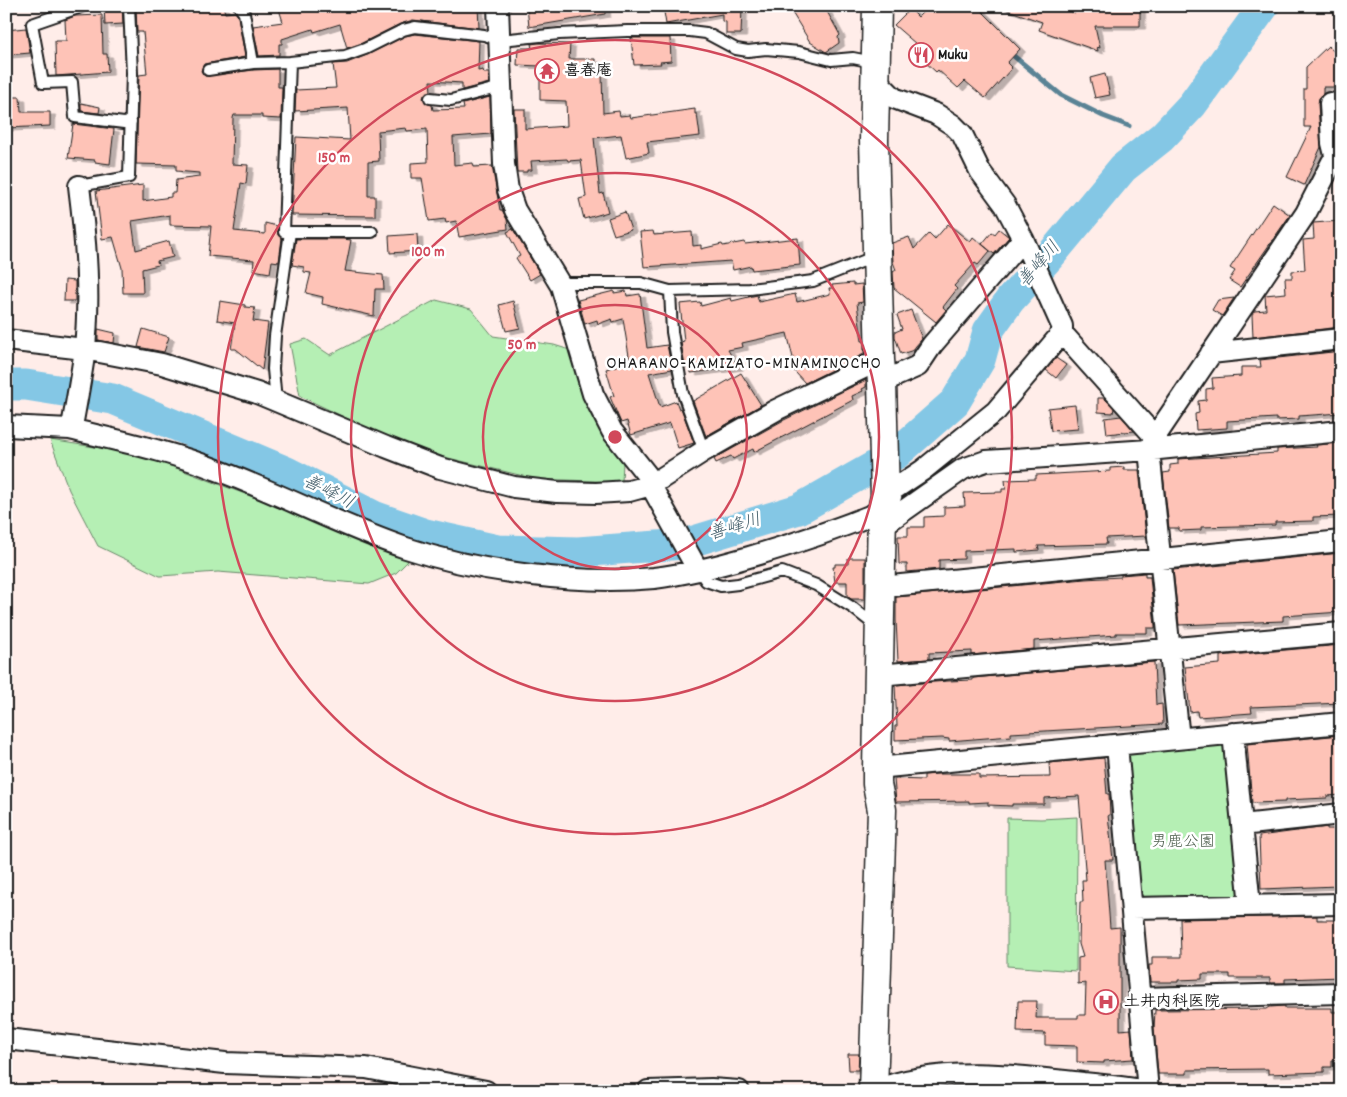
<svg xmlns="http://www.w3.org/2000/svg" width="1347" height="1097" viewBox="0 0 1347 1097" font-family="Dekko,'Klee One',sans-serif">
  <defs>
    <filter id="shadow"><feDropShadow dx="5.5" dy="3" stdDeviation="0" flood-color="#0004"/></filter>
  </defs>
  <rect width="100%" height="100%" fill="#ffede9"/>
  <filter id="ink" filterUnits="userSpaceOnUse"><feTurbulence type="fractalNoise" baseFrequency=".02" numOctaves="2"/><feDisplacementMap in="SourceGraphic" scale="10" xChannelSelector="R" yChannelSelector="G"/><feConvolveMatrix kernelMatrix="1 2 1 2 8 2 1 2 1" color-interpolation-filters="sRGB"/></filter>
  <g filter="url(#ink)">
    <path fill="#b5efb4" stroke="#688668" d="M436,300L471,309L493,336L554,345L570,350L623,462L622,482L536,479L411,449L300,396L290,344L306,339L330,355Z
      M50,440L139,454L412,557L396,573L369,584L218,572L160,576L98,546L69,490Z
      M1218,741L1226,749L1240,890L1236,897L1140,900L1124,756L1128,749Z
      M1077,817L1076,971L1007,966V818L1041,819Z"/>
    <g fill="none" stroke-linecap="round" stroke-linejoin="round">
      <path stroke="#5a8395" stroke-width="5" d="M1010,53L1061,95L1103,116L1129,126"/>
      <path stroke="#84c7e5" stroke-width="31" d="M6,385H26L113,399L287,472L376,517L425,534L497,550L578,552L684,544L799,509L896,454L955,402L980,360L988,331L1010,300L1050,256L1123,168L1162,137L1192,105L1264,6"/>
    </g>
    <path fill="#fec3b7" stroke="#1c1c1c" filter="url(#shadow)" d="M104,6H122L123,24L105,25Z
      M136,6H223L225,13L235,12L238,16L245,57L204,64L201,71L205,76L254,70L278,69V87H282L281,119L262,118V115H234L233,118L232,164L248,165L246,184L241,183L234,231L265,234V223L277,226L278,235L282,238L279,262L272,261L270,273L253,270L254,260L208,256L211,226L170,225V215L132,221L136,250L169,241L173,257L157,261L158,265L142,269L143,293H123L122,268L113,237L102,239L96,191L143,185V201L171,197V193H175L176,180L199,177V173L176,171V165L136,164L139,75L147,74L143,32H137Z
      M287,6H341L342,11L358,6H478L479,28L413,20L400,24L362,43L347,48L340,24L314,32L313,29L282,39V44H279V55L259,56L253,26L283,22L279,9Z
      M527,6H605V14L529,27Z
      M663,6L742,7L741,34H726V22L722,21V14L666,24Z
      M788,6H824L840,35L838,37L839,43L826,52L810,42Z
      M929,6H977L1020,49L1007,63L1012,68L985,98L965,81L958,88L938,70L936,72L912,50L916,44L894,25L910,9L918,17Z
      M1003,6H1055L1075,13L1077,6H1140V26H1095L1100,48L1097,47L1098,51L1039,30L1042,22L1002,8Z
      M102,15L103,54H107L108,72L56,76L55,41H66L65,20L75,16Z
      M26,28L30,53L7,55L6,30Z
      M415,34L479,41L478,71L483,70L484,73H489V83L462,90V83L430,81L431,91L425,94L423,98L426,103L432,105L433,110L464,109L463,104L490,97L491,134L453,137L454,165L473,163L474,167L492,166L500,210H502L507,219L508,229L459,237L456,221L446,223L445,219L429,221L422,178H411V163L428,162L427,129L407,131L406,128L378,131L379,161L368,162V196H375V216L292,215L296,137L350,140L348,108L295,111L296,90L336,88L333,64L347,63L367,55L405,36Z
      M631,38H670L671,61L660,62L661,64L634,65Z
      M538,43L570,44L569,59H595V74H602L603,113L619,111L620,116L630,115L631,118L695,109V114H697L700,136L647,142L649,153L626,158L621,135L594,138L600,194L603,193L608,212L584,219L579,199L586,197L581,160L568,161L567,159L531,161L532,170H527V172H517L514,109H525V129L567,126L566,101L540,100V66L517,65L518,48H532L531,44Z
      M1328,46L1341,58V87H1323V94L1319,98L1318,104L1321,147L1304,185L1287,177L1311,127H1304V89H1306V67Z
      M1105,74L1110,95L1095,98L1090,78Z
      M6,97H20L21,112H50V126L6,128Z
      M81,103L100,107L99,113L81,111Z
      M73,124L114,129L110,164L95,162V160L68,158Z
      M1273,203L1290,215L1240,287L1229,280L1235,271L1230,268Z
      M625,212L631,230L614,235L608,218Z
      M1341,221V327L1253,337L1252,315L1254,311L1266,310L1265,295L1286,293L1285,278H1292V271L1305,270L1303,240L1314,239L1313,223Z
      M948,224L970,242L973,237L990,251L978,265L975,263L954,286L957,289L943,307L946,310L936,322L894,288L893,272L896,270L893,262L892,243L909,237L914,249L929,233L935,239Z
      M513,229L540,274L530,280L516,258L520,256L507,232Z
      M999,229L1009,237L994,254L982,244L992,232L995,234Z
      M653,231L654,235L692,232L693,246L701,245V249L722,244L723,246L744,242L745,244L798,238L800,265L752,270L751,266L733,270L731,261L644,267L640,232Z
      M417,234L418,251L390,253L389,236Z
      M296,239H343L351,240L345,271L383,275L384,289H375L374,316L322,304L323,297L306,293L311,273L304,272V267L292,265Z
      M65,280L75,281V301H64Z
      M853,283V285L862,284L863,302L857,303L862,341H864V354L805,383L787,363L793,358L787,333L742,343L743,347L728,350L738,367L691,373V366L685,367L681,342L684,341L680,304L700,302L701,306L731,298L732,301L757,295L759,302L795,294L797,302L830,294L829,288H833L832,285Z
      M614,291V293L626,291L627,296L640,294L647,348L667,345L672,369L649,373L660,407L676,401L679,409L681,408L694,443L678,448L670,423L631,435L627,421L621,423L610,397L614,396L606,369L630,362L623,319L613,322L612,319L598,324L597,320L585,324L578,300Z
      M1234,298L1222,316L1212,310L1218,300Z
      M220,301L245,305V307L255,308L253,321L268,323L262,370L236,349H231L235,323L217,320Z
      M513,301L520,328L506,331L499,305Z
      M911,310L922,339L915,347L914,350L901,354L895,337V332L902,329L897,315Z
      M98,329L115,333L114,343L98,340Z
      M143,329L169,337L164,352L138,347Z
      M1341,351V413L1299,416V419L1276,420V418L1227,421V428L1196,430L1195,414L1199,413L1198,401L1206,400V389L1213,388L1212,378L1241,376V367H1261L1260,360Z
      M1056,358L1066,365L1056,378L1046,370Z
      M741,373L761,405L706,436L693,401Z
      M866,380V387L862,389L863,391L852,396L853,400L754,452L753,449L733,459L731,456L716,463L714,459L782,421Z
      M1098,398H1104L1114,408L1113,413L1098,412Z
      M1075,405L1078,429L1051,431L1048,408Z
      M1121,416L1134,431L1107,434L1105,418Z
      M1341,443V516L1313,517V521L1275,522V525L1201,527V530L1179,531V528H1169L1163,473L1170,472V465L1178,464V459L1277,453V449L1317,447L1316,445Z
      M1124,467V470H1139L1146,536L1106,538L1107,544L1038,546L1039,550L1016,552V549L964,551V559L939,560V569L907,572V564H899L898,536H908V527H924V517L944,516V507L965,506L964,493L1002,492V489H1006L1005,480L1036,479V475L1110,471V468Z
      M1341,553V612L1283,616V621L1179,625L1173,570Z
      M848,558H865V599H851L847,596V582H835L833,567H835V564H848Z
      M1145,573V577H1150L1155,626V628H1147V633H1116V635L1034,641V649L972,655V651L929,653V659L898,661L896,620V597L1085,579L1121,577V575Z
      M1341,645V703L1251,707L1252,713L1198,717L1197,711L1190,712L1185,667L1220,664V656Z
      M1154,662L1156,705L1162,704L1163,724L1011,733V736L949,741V739L942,738L895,740V726H897L895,685L948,681L973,680V678Z
      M1341,735V795L1327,796V798L1285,800V802L1252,803L1247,744Z
      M1104,758L1107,794H1109L1110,815H1108L1113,860H1105L1110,928L1120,927V1030L1131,1029L1133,1059L1104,1061V1063L1077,1062V1046L1045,1045V1033L1017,1032L1018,1001H1037L1036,1018H1078V1015H1085L1086,983L1078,984V958L1083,957L1079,944L1080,902H1083L1082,880H1086L1079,796L1044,798V804H1012V806L988,805V802L969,803V801L896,802L894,779L924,780V775L938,774H979V778L1050,777L1049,763Z
      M1327,827V829H1337L1338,886L1261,889L1259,836Z
      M1317,916V920H1341V977L1285,979V983H1270V978H1230V974H1202V979L1178,980V982H1150L1149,965H1152V957H1181L1180,919Z
      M1285,1006V1008H1332V1012H1341V1061H1332V1067H1324V1072L1268,1074V1069L1187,1070V1074H1158L1154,1028L1155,1010L1267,1009L1270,1007Z
      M848,1054H859L858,1070H849Z"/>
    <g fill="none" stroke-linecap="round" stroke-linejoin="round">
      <defs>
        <path id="lane" d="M84,6L32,24L43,83L72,82L75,117L124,123L131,122
          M239,6L244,13L253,63
          M290,62L284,232H372
          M208,70L253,63L290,62L345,56L365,49L403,30L415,27L484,35L501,40L559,34L627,31H690L706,33L736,49L748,51L766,49L799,52L831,60L853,58L863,60L872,67
          M430,98L451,100L501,87
          M79,186L129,177L132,73L129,6
          M559,283H641L670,291L750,289L813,281L876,256
          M670,291L672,332L683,394L704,451
          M276,401L273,369L275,336L290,232
          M697,568L706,581L721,586L738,584L782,572L816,585L853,608L876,626"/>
        <path id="street" d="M498,6L504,164L508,190L515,210L561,286L593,394L612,431L647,475L655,493L695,565
          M876,80L894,98L936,114L953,125L962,134L980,171L1005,205L1023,239L1062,326V333L1155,437
          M1330,103L1332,143L1336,159
          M6,340L84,349L162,364L257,393L386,447L440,468L514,487L557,492L596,493L629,491L651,485L704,451L776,410L880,360
          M1211,353L1341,339
          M882,382L918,366L932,345L1023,239
          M6,426L70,429L73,421C77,399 81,377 84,356C91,299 86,242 79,186
          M70,429C119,441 170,451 217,470C281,494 341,526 406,548C478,572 578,585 654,578C686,574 718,566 749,557C794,544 838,529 882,511
          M887,510L893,490L923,470L996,411L1062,333
          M882,526L963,469L986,461L1149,450L1155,437L1306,213L1332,162L1341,158
          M881,587L1341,541
          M879,675L1341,633
          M1233,733L1250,906
          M1179,739L1149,450L1341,431
          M1117,745L1148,1091
          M877,768L1341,723
          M1242,825L1341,814
          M1132,908L1341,904
          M1140,998L1341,993
          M6,1039L225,1063L366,1068L486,1091
          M648,1091L711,1089L739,1091
          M874,1091C935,1065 1018,1075 1083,1083C1104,1085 1126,1087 1147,1091"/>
        <path id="secondary" d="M873,1091L882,810L877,784V768L882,511L885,496L882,382L880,360L874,140L877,6"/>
      </defs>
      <use href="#lane" stroke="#1c1c1c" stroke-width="14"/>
      <use href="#street" stroke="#1c1c1c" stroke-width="24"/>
      <use href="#secondary" stroke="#1c1c1c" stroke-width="31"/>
      <use href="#lane" stroke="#fff" stroke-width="10"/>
      <use href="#street" stroke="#fff" stroke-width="20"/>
      <use href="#secondary" stroke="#fff" stroke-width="28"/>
    </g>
  </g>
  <g fill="none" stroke="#d1495b" stroke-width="2.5">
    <circle cx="615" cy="437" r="132"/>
    <circle cx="615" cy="437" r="264"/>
    <circle cx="615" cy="437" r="397"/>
  </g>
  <defs>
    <symbol id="restaurant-ring" viewBox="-11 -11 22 22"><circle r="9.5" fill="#fff" stroke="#d1495b" stroke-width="1.5"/><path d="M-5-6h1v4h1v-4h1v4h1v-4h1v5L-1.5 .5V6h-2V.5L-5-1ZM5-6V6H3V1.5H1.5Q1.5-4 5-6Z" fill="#d1495b"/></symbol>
    <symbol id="temple-ring" viewBox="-11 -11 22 22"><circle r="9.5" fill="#fff" stroke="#d1495b" stroke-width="1.5"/><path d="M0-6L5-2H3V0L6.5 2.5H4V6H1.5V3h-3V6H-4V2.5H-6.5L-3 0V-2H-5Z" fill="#d1495b"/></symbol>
    <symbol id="hospital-ring" viewBox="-11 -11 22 22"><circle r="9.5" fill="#fff" stroke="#d1495b" stroke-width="1.5"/><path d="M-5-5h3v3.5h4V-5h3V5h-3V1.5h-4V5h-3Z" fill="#d1495b"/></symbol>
  </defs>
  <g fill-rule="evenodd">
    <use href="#restaurant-ring" x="907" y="41" width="28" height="28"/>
    <use href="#temple-ring" x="533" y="57" width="28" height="28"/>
    <use href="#hospital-ring" x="1092" y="988" width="28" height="28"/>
  </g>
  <g text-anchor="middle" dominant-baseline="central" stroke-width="5" stroke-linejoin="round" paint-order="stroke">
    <g font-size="16" font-weight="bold" fill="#1c1c1c" stroke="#fff" text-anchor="start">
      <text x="938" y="55">Muku</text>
      <text x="564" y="71">喜春庵</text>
      <text x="1124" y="1002">土井内科医院</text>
    </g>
    <g font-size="16" fill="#4a5b4a" stroke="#fff">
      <text x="1183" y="842">男鹿公園</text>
    </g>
    <g font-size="18" font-style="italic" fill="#46606c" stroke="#fff">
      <text transform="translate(1040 265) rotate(-49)">善峰川</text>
      <text transform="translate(328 493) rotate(27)">善峰川</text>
      <text transform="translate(735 528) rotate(-17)">善峰川</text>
    </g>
    <g font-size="18" letter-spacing="1" fill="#1c1c1c" stroke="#fff">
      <text x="744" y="364">OHARANO-KAMIZATO-MINAMINOCHO</text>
    </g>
  </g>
  <circle cx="615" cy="437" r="8" fill="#d1495b" stroke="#fff" stroke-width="2.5"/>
  <g font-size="15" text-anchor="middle" font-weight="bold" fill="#d1495b" stroke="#fff" stroke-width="5" stroke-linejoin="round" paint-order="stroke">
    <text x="334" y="162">150 m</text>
    <text x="428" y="256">100 m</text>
    <text x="522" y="349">50 m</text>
  </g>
  <rect width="1347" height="1097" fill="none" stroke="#fff" stroke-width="25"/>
  <rect x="12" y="12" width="1322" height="1072" fill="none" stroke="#1c1c1c" stroke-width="2" filter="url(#ink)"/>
</svg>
